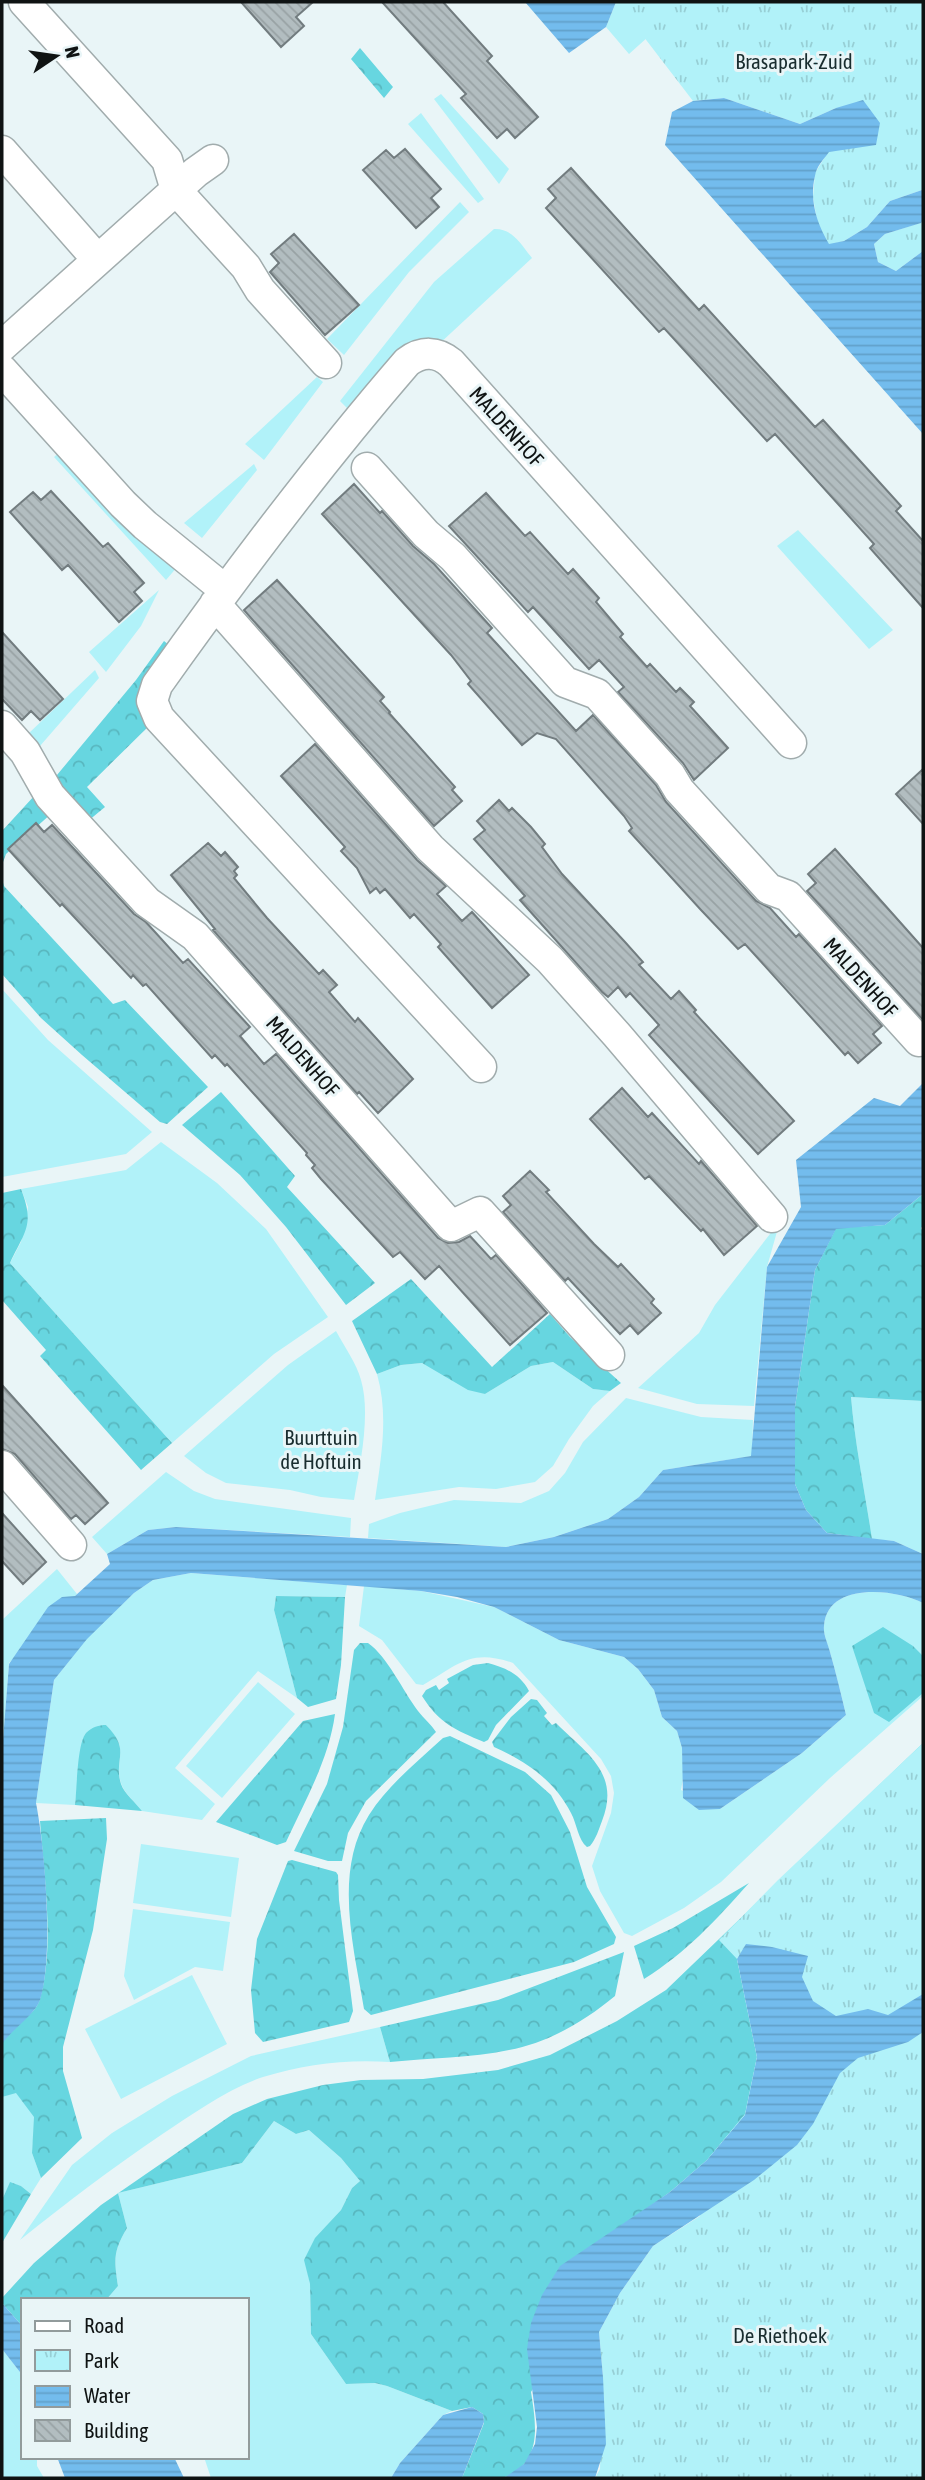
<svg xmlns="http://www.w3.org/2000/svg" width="925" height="2480" viewBox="0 0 925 2480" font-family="'Asap Condensed',sans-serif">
  <defs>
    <pattern id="forest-crowns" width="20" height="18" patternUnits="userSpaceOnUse" patternTransform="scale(1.75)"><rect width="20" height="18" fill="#67d6e0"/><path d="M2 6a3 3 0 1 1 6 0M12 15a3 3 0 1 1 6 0" fill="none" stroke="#58b7bf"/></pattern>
    <pattern id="park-tufts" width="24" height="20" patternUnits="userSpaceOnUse" patternTransform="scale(1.75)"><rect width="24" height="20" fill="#b1f2f9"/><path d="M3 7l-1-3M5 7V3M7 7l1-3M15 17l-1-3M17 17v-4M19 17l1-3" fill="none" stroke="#97cfd5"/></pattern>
    <pattern id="water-rules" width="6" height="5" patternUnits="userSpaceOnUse" patternTransform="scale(1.75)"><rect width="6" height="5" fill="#73bced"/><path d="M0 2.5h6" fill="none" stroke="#62a1ca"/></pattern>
    <pattern id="building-back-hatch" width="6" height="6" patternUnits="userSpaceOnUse" patternTransform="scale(1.75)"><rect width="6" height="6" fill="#b2bdc0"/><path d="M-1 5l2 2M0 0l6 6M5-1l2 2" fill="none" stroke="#98a2a4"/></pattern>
  </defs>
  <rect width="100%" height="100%" fill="#e9f5f7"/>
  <path fill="#b1f2f9" d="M616,2H687L629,54L606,27Z
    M441,94L509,169L499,184L434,99Z
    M421,113L484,199L478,203L408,124Z
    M460,202L469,212L409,272L344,355L327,339Z
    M494,229C512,228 521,244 532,258L438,345L385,366L347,408L340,401L434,282Z
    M317,377L323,382L264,460L245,444Z
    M62,450L178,566L166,580L54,457Z
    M254,464L257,470L202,538L184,523Z
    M798,530L893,630L869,649L777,546Z
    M159,590L141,626L106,672L89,652Z
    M95,670L99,678L40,746L28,734Z
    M2,989L48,1040L152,1132L126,1154L2,1177Z
    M161,1142L217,1183L266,1229L328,1317L274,1354L172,1443L10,1263L21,1242L28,1207L21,1189L126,1170Z
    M780,1221L767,1267L754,1406L697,1404L638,1388L699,1333L715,1305Z
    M336,1331C344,1346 357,1364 361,1380C371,1414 360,1465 354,1500L321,1497L290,1490L226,1483L206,1473L184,1456L288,1365Z
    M553,1362L593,1389L610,1391L593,1406L569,1439L553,1466L535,1482L496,1489L459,1487L375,1500C381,1458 389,1416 377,1374L401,1365L422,1363L485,1394L531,1366Z
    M851,1397L923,1401V1554L894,1541L872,1539C865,1492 855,1445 851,1397Z
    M626,1398L701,1417L753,1420L752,1456L663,1470L639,1497L608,1519L554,1537L506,1547L368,1538L369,1524L400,1513L454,1500L521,1503L549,1491L565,1473L583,1442Z
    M166,1472L194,1491L215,1499L351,1518L350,1537L176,1527L148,1530L107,1554L92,1537Z
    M57,1569L77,1594L9,1663L2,1752V1620Z
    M191,1573L347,1585L345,1597L276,1596L274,1610L297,1698L258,1671L175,1768L215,1804L202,1820L142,1811C136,1803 124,1793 121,1783C113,1758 132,1752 106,1725L85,1734L81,1749L75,1805L36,1803L54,1680L87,1638L134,1593L153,1580Z
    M364,1586L421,1591L494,1607L559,1640L624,1657L638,1669L654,1690L662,1717L677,1731L682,1748L684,1773L681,1790L720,1809L802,1753L846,1715C841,1694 836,1673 830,1652C828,1645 823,1634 824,1626C827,1581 896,1589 923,1603V1696L830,1778L721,1882L684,1908L632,1936L624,1933L600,1891L592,1866L611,1813L614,1793L611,1776L601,1759L513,1663C470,1648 458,1665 423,1685L416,1684L382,1640L359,1626Z
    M258,1682L295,1714L222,1798L186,1766Z
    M141,1844L239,1858L231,1917L133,1903Z
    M133,1909L230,1922L223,1971L195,1967L134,2000L124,1976Z
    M192,1975L227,2044L121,2099L85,2029Z
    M380,2027L390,2062C347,2059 304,2064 263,2077C227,2089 193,2114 161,2135C112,2168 66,2203 20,2240L72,2165L112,2133L172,2096L251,2056Z
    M16,2092L35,2117L32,2153L41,2178L31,2194L21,2186L10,2183L2,2200V2097Z
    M274,2121L296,2134L309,2130L341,2158L360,2181L352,2188L341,2210L316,2238L305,2260L310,2284L311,2334L346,2384L375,2383L387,2386L452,2411L443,2415L400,2463L391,2478H211L204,2457H247V2300H106L118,2286C114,2259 113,2252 127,2228L118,2193L242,2163Z
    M2,2349L23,2376V2457H37V2466L44,2478H2Z"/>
  <path fill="url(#forest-crowns)" d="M360,48L393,87L384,98L351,59Z
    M164,641L175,650L155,720L87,787L105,807L88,821L52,781L136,680Z
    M35,795L52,813L6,854L2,865V831Z
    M2,879L4,886L113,1004L125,1000L208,1087L167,1124L160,1122L82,1055L41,1018L2,974Z
    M221,1092L295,1176L287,1187L375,1283L346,1305L286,1227L240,1175L182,1125Z
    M21,1189C35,1225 25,1231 10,1263L172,1443L141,1470L40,1356L46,1350L2,1300V1193Z
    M923,1194V1226L921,1228L923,1232V1401L851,1397C855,1445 865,1492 872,1539L827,1533L806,1510L795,1484V1407L815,1270L836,1228L885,1225Z
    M411,1279L492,1367L550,1314L570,1337L621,1383L610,1391L593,1389L553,1362L531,1366L485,1394L468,1390L422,1363L401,1365L377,1374L352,1321Z
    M276,1596L345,1597L341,1665L336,1699L308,1707L297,1698L274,1610Z
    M883,1627L913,1646L923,1656V1693L889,1722L874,1713L852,1646Z
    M360,1643H368C387,1656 403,1691 418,1711C424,1719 431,1724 436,1732L366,1801L348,1833L342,1861H328L294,1851L327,1784L343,1727L354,1650Z
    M488,1663C506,1668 520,1674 529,1691L496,1725L488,1740L484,1742C455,1730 439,1723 422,1696L426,1690L436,1685L439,1690L449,1683L447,1679L473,1665Z
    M531,1699L537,1700L547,1713L544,1716L552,1725L556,1723C586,1753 621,1773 602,1821C599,1829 596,1839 590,1846L587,1847C578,1840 577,1824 571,1813C554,1780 527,1762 494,1747L492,1742L511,1717Z
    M335,1714C329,1759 305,1801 286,1842L277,1845L216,1822L303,1721Z
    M106,1725C132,1751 113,1758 121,1784C124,1793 136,1803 142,1811L75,1805C77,1789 77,1744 86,1733C92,1727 99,1725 106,1725Z
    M450,1736L525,1772L551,1795L570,1832L587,1887L616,1937L614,1944L574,1962L371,2015L364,2009C354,1948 333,1872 369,1815C388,1785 417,1762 443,1738Z
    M923,1743L737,1959L757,2057L745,2115L707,2160L670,2192L642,2212L531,2392C536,2424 543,2462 505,2477C494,2480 474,2478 462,2478L484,2423L483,2414L472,2407L452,2411L387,2386L375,2383L346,2384L311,2334L310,2284L304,2260L315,2238L341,2210L352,2188L360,2181L341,2158L309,2130L296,2134L274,2121L242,2163L118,2193L127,2228C113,2252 114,2259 118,2286L106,2300H23V2327L2,2303V2298L34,2263L101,2205L233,2114L267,2099L323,2085L361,2080L423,2079L498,2070L550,2055L617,2021L666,1990Z
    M106,1818L107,1839L93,1930L63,2047V2071L82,2138L41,2178L32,2153L34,2117L16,2093L2,2097C2,2086 0,2053 2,2043C9,2024 34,2019 40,1999C55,1947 44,1875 40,1821Z
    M292,1860L336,1872L338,1875L339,1900L353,2011L349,2022L263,2042L255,2033L251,1990L257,1939L288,1861Z
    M749,1883C715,1921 687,1952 644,1979L634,1946L673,1928Z
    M624,1952L615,1996C585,2021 548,2043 509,2050C471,2058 429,2058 390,2062L380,2027L498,2000Z
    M10,2182L21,2186L31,2194L2,2243V2200Z"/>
  <path fill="url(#park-tufts)" d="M617,2H923V193L922,190L890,201L867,227L844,241L829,245L818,227L813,197L815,173L828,152L836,108L800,124L724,98L693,101Z
    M923,220V251L896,271L878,262L874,244L885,234L920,223Z
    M923,1743V2478H595L600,2469L603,2377L599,2332L620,2293L653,2246L700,2216L707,2160L745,2114L757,2057L737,1959L719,1940L778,1880Z"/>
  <path fill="url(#water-rules)" d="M525,2H616L606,27L569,53Z
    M724,98L800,124L836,108L863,100L880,123L876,145L829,152C824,159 816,167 815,176C809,200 817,224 829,244L844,241L867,227L890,201L922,190L923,193V220L921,223L885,234L874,244L878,262L896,271L923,251V434L665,145L672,112L693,101Z
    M923,1083V1194L885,1225L836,1229L815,1270L795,1407V1484L806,1510L827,1533L894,1541L923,1554V1603C896,1589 827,1581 824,1626C823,1634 828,1644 830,1652C836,1673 841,1694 846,1715L802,1753L720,1809L699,1810L683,1798L682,1748L677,1731L662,1717L654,1690L638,1669L624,1657L559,1640L494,1607L457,1597L421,1591L191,1573L153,1580L134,1593L87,1639L54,1680L36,1803C45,1848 54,1957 40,2000C35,2015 12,2029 2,2044V1752L9,1664L48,1607L62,1597L75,1596L110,1564L107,1554L148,1530L176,1527L506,1547L554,1537L608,1519L639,1497L663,1470L751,1456L767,1267L801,1207L796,1160L874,1098L900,1106Z
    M746,1944L772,1947L808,1956L802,1977L813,2001L836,2016L868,2009L888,2015L923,1994V2032L908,2042L858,2058L840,2073L813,2124L797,2145L754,2180L653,2246L620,2293L599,2332L603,2377L606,2444L595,2478H504L524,2464L535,2444L537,2427L527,2349L531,2323L542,2295L560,2266L670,2192L707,2160L745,2115L757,2057L737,1959Z
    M2,2303L23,2327V2376L2,2349Z
    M472,2407L483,2414L484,2422L462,2478H391L400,2463L443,2415Z
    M57,2457H174L184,2478H65Z"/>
  <path fill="url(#building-back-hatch)" stroke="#727c7f" stroke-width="2" d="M241,2H313L296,17L304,26L281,47Z
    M382,2H443L492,56L487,61L538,117L515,138L507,129L497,138L461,98L466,94Z
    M405,149L441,189L431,198L439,207L416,228L363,170L386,150L394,158Z
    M571,168L699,310L704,305L815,427L823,420L901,506L896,511L923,541V608L870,548L874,544L775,434L767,441L664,328L659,332L546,208L556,198L548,189Z
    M294,234L359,305L325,335L270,272L279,263L271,254Z
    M354,484L380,513L382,511L413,546L434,564L492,628L487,633L576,731L593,715L656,785L666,802L756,901L770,908L796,937L799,934L882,1026L873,1034L881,1043L858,1063L848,1052L845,1055L745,944L738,949L701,910L629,831L632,828L624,816L556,739L537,733L522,745L468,684L471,681L451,655L322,514Z
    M51,491L103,547L108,543L144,583L134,592L142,601L119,622L68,565L62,570L10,512L33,492L41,500Z
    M486,493L525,536L530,532L568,574L573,569L599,598L596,602L623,634L620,637L647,667L650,664L676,692L680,688L694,702L690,706L728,748L694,780L683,763L618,692L624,687L599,660L589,669L533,607L528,612L449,526Z
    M277,580L384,697L380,701L390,712L389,713L455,787L452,790L462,801L434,826L244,610Z
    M2,632L63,699L40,720L31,711L22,720L2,699Z
    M315,744L417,860L446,886L437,894L462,921L472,912L529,975L492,1008L438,947L441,944L414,914L410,918L385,889L380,893L376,888L370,893L357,868L341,851L345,847L281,776Z
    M923,769V824L896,794Z
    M499,800L509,811L512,808L531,827L545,844L542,847L562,874L625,942L643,962L639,965L671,999L679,991L696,1010L694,1012L794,1121L758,1154L649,1035L659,1025L630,993L626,997L618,987L608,997L602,992L520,900L525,896L474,839L485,830L477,821Z
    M36,823L44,832L52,825L134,914L146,922L183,963L188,959L250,1027L240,1036L264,1064L276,1054L438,1238L448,1243L459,1242L470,1236L491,1259L496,1255L547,1313L510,1345L439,1266L425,1279L400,1252L393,1257L321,1179L312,1168L315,1165L306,1155L307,1153L227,1064L225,1066L215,1055L212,1058L146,984L143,986L133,975L131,978L62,904L60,906L8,849Z
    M208,843L221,856L225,852L238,867L234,871L237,875L234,878L267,918L319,974L323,970L337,985L329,992L355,1022L358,1018L413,1079L378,1113L359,1092L357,1094L213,930L215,929L171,875Z
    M835,849L923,948V1020L807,891L816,883L808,874Z
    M622,1088L648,1117L652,1113L699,1164L701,1161L757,1226L724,1255L703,1229L701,1231L649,1176L645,1179L590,1119Z
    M530,1171L549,1190L546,1192L594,1244L618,1267L621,1264L654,1299L651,1303L661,1313L638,1334L630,1325L620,1334L568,1278L565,1281L503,1212L511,1205L503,1196Z
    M2,1385L108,1503L85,1524L76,1515L71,1519L15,1454L2,1449Z
    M2,1513L46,1562L23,1584L2,1561Z"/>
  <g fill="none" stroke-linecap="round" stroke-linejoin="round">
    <defs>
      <path id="minor" d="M24,2L167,160L176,190L246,267L260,290L326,363
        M2,151L97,259
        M2,346L196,172L213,160
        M2,370L123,504L145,525L225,590
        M367,468L426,534L453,557L565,682L597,694L670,775L679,790L769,889L788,896L919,1041
        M215,604L430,848L550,960L617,1035L772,1217
        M2,726L25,752L50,796L147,902L195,936L451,1226L480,1212L609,1355
        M481,1067L159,718L152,701L157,685C236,574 318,465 407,362C422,351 437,351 451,363L791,743
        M2,1466L71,1545"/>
    </defs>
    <use href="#minor" stroke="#a1acad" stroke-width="33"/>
    <use href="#minor" stroke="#fff" stroke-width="30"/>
  </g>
  <g text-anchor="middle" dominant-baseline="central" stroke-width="6" stroke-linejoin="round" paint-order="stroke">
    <g font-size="21" fill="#192d2f" stroke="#e9f5f7">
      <text x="794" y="61">Brasapark-Zuid</text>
      <text x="321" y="1437">Buurttuin<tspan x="321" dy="24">de Hoftuin</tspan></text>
      <text x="780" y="2335">De Riethoek</text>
    </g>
    <g font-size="21" fill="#0f1313" stroke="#e9f5f7">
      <text transform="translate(507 426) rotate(48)">MALDENHOF</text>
      <text transform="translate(861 977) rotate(48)">MALDENHOF</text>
      <text transform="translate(303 1056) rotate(49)">MALDENHOF</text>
    </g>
  </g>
  <rect width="925" height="2480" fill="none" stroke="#0f1313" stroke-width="7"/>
  <rect x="21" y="2298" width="228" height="161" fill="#e9f5f7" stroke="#929b9c" stroke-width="2"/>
  <rect x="35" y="2321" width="35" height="10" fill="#ffffff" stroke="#929b9c" stroke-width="2"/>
  <text x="84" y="2333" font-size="21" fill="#0f1313">Road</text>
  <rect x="35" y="2350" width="35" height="21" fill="url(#park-tufts)" stroke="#929b9c" stroke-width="2"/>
  <text x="84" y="2368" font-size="21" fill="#0f1313">Park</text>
  <rect x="35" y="2386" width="35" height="21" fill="url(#water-rules)" stroke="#929b9c" stroke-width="2"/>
  <text x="84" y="2403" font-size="21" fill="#0f1313">Water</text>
  <rect x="35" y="2420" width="35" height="21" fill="url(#building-back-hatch)" stroke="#929b9c" stroke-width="2"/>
  <text x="84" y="2438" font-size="21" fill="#0f1313">Building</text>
  <g transform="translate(56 56) rotate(77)" stroke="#e9f5f7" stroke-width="5" paint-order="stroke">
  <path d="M0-5L12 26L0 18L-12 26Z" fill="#0f1313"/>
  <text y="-10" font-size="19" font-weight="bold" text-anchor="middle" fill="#0f1313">N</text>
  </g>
</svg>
